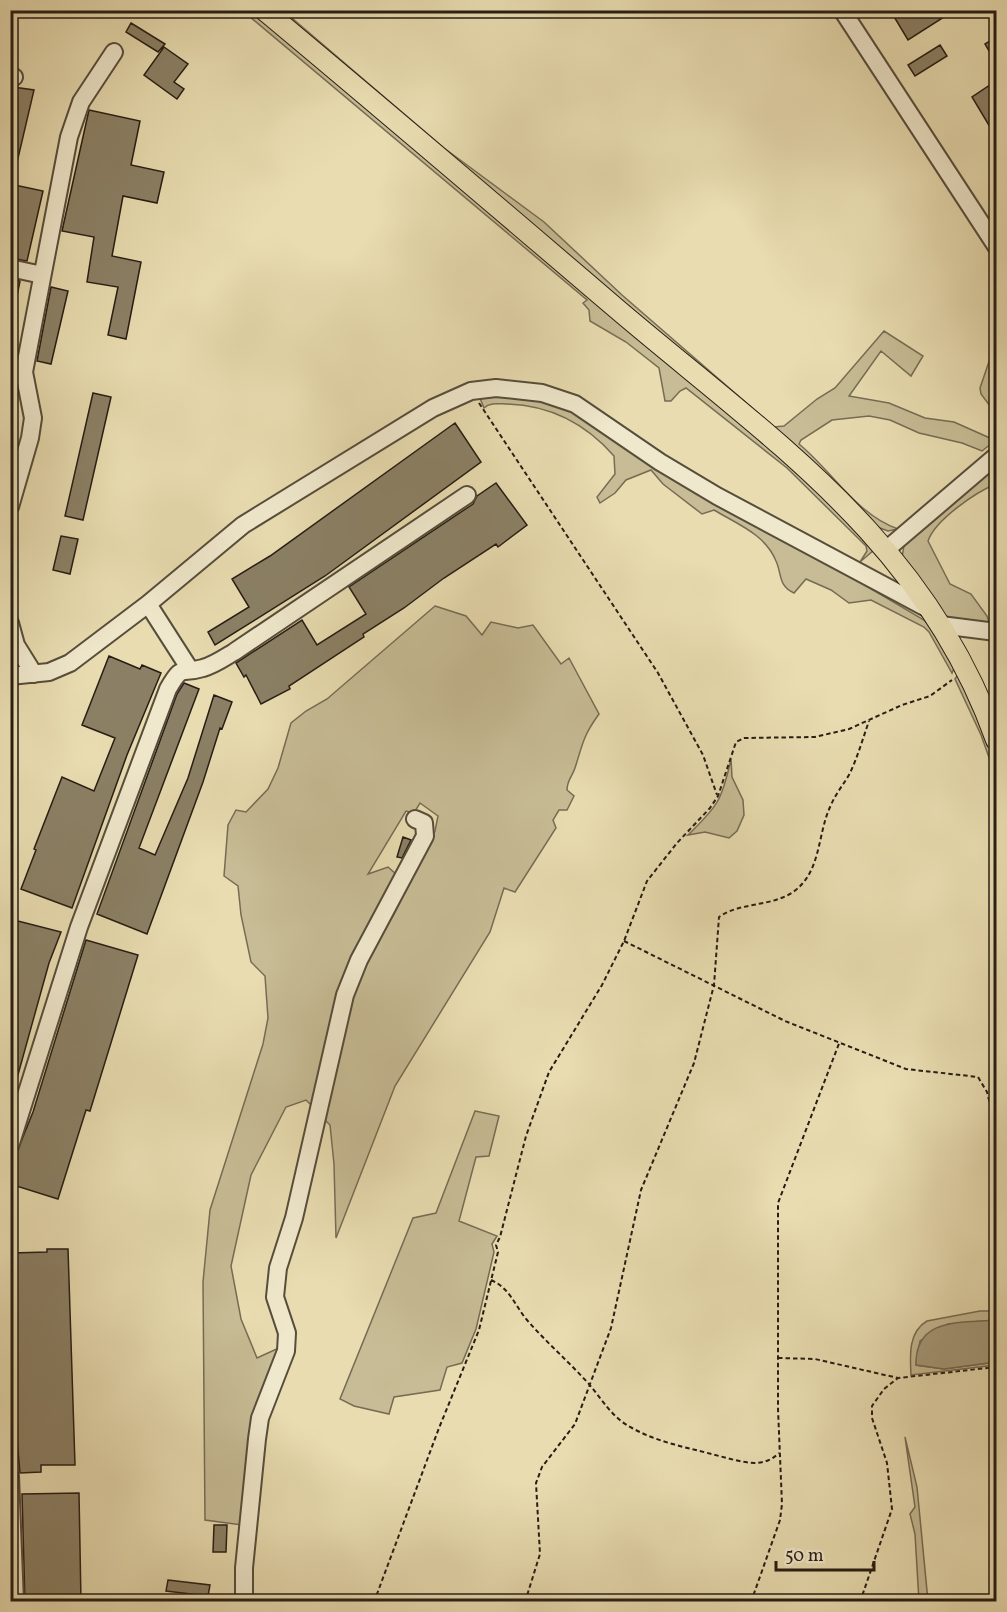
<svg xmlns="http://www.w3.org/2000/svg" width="1007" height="1612" viewBox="0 0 1007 1612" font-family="Vollkorn,serif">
  <rect width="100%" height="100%" fill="#e8dcb0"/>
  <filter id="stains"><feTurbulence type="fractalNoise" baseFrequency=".00333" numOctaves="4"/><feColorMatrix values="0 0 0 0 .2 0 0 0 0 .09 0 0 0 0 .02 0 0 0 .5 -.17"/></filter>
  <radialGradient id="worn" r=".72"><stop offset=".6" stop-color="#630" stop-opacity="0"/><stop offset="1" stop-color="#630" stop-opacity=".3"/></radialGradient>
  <path fill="#c7bc95" stroke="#766c54" stroke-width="1.5" d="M243,11H255L795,468L874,550L860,562L867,551L866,546L787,468L686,388L680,391L671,401H665L659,368L626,342L590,321L589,310L583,303L587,300Z
    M286,13L444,148L544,222L622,295L774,427L784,426L817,399L835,388L884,331L923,356L911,376L881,351L849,396L889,403L925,418L954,422L990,438L996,432V440L982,451L962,443L919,433L890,420L869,416L832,420L801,440L799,444C832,471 857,515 898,529L888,531L880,528L282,17Z
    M996,341V414L981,394L980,388Z
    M520,394L559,406L575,414L924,620L931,627L955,666L952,673L929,632L924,627L871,600L849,603L831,590L806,579L794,593C778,586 782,574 776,561C765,534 737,524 714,510L702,514L663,484L651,470L626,480L615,493L600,503L597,497L615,474L614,456C585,423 549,405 506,404C499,404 490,402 484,408L479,396Z
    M996,463V484C976,492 935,520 928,541L950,584L971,594L987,616L990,625L948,619L906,569L902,558L904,545Z
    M435,606L466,616L482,635L491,622L518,628L533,625L561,664L569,658L599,714C583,736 583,743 575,768C572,777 567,780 567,790L574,796L567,810H559L553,820L556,828L515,892L504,888L490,932L395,1086L336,1238L334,1164L330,1125L321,1116L354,982L394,914L435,831L438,816L420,803L414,813L406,811L368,874L388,867L397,875L354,954L340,992L313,1107L306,1100L286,1107L251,1175L231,1266L241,1319L257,1358L281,1347L255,1418L242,1525L205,1520L203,1282L210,1210L263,1044L268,1018L265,976L251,962L241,915L238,886L224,876L228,825L236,810L246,812L268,789L278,768L291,723L306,711L327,699Z
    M959,673C976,708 996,737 996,777L981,735L955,679Z
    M731,759L732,777L743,800L744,815L737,831L729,838L705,832L688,835C718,806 722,800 731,759Z
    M475,1111L499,1116L489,1156L476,1157L459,1221L497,1236L492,1244L494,1252L476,1329L462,1363L447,1367L440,1390L394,1397L389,1414L354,1406L340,1399L413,1218L436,1213Z
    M980,1311H996V1320L948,1324L920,1341L916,1365L944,1369L996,1362V1365L911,1375C910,1356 908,1332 927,1321Z
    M905,1437L917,1487L928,1601H919L915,1534L910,1514L915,1507Z"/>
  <path fill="#a69b7b" stroke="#736952" stroke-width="1.5" d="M996,1320V1362L944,1369L916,1365C915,1317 961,1323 996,1320Z"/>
  <path fill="#8b8065" stroke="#261d14" stroke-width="1.5" d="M890,10H955L908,40Z
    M131,23L165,44L158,52L126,32Z
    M996,37V63L985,44Z
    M940,45L947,56L915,76L908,65Z
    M164,47L188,64L174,82L184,89L177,99L144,75Z
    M996,81V137L972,97Z
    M13,87L34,90L15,171H10V102Z
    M89,110L140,121L131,165L164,172L157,203L123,196L112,256L141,262L126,339L108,335L118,287L87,282L94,237L62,231Z
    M10,184L43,191L27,261L10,258L16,221L10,220Z
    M10,279L20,281L15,306L10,305Z
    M51,287L68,291L51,364L37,361Z
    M93,393L111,397L83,520L65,516Z
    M455,423L481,462L325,576L215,645L208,632L249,607L232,579L270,556Z
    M496,483L527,525L498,547L496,544L444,578L404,608L363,634L364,637L289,686L290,689L261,704L246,675L244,677L236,663L302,620L317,645L366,614L349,587L473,504L477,496Z
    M61,536L78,539L70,574L53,570Z
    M109,656L140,669L142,665L161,673L127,755L72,908L21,889L36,850L34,849L62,777L94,791L115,738L82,725Z
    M184,683L199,689L139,848L155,855L188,778L214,695L232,702L222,729L220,728L203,782L147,934L97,914L177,694Z
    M403,837L411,840L402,858L397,857Z
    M10,919L61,932L49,963L14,1089L10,1088V1032L16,1014L10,1013Z
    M86,940L138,955L90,1111L86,1110L58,1199L10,1184V1169L33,1112Z
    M47,1249H68L75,1465H41V1472L20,1473L16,1428L12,1253L47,1252Z
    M79,1493L81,1602H25L22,1494Z
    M214,1525H227L226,1552H213Z
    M168,1580L210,1585L208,1596L166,1591Z"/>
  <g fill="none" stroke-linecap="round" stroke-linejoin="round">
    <defs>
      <path id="minor" d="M842,10L996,246
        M10,76L14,77
        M10,268L42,275
        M10,507L30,438L33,418L24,372L69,137L81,102L114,52
        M887,549L996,456
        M148,604L189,668
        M10,623L16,645L34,674
        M941,625L996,632
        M10,676L49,672L70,663L148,604L243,525L433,408L471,391L496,388L542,393L575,404L660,462L717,496L932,611
        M10,1146L79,927L168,689C183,663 180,675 203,668C214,665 224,658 234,652L467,495
        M10,1476L15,1602
        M244,1602V1568L257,1439L260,1418L286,1351L287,1333L275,1297L278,1268L294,1218L345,995L359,960L425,836L424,823L415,819"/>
      <path id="major" d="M264,10C383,109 500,209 617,309C771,440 925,540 996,740"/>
    </defs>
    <use href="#minor" stroke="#564d3b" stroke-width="20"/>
    <use href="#major" stroke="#261d14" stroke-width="22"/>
    <path stroke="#261d14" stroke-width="2" stroke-dasharray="4.5 3" stroke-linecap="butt" d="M479,403L658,673L703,755L717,795
      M624,941L785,1021L906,1069L978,1077L987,1092L996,1128
      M491,1280C510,1288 515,1306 527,1320C546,1342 568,1361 588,1383C602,1399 612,1418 632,1428C659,1443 690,1448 719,1456C740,1461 762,1470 779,1453
      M778,1358L815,1359L898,1378L996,1367
      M374,1602L439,1428L479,1330L498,1252L496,1245L500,1237L526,1136L549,1072L602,985L624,941L647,881L677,843L710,808L718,796L736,742L744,738L815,737L849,729L902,705L930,696L952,680
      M525,1602L540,1554L536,1483L542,1467L575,1424L611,1328L641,1190L694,1063L714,985L719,917C740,902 771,907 793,892C822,872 817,833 831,805C836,793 844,784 850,773C858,756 863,738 869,721
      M751,1602L780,1520L782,1504L778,1409V1203L840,1041
      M860,1602L892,1509L887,1463L872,1418V1406L884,1389L898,1378"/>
    <use href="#minor" stroke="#f0e8cc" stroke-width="16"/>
    <use href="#major" stroke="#e8dcb0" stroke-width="20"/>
  </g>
  <rect width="1007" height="1612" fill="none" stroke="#e8dcb0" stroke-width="36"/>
  <rect x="12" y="12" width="983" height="1588" fill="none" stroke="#261d14" stroke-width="3"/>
  <rect x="18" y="18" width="971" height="1576" fill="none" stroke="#261d14" stroke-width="1.5"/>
  <path d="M776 1561v9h98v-9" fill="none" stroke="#261d14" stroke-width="3"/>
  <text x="785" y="1561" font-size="18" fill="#261d14" stroke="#f0e8cc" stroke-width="4.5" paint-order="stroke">50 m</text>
  <rect width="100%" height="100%" filter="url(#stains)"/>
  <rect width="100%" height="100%" fill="url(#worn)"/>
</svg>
